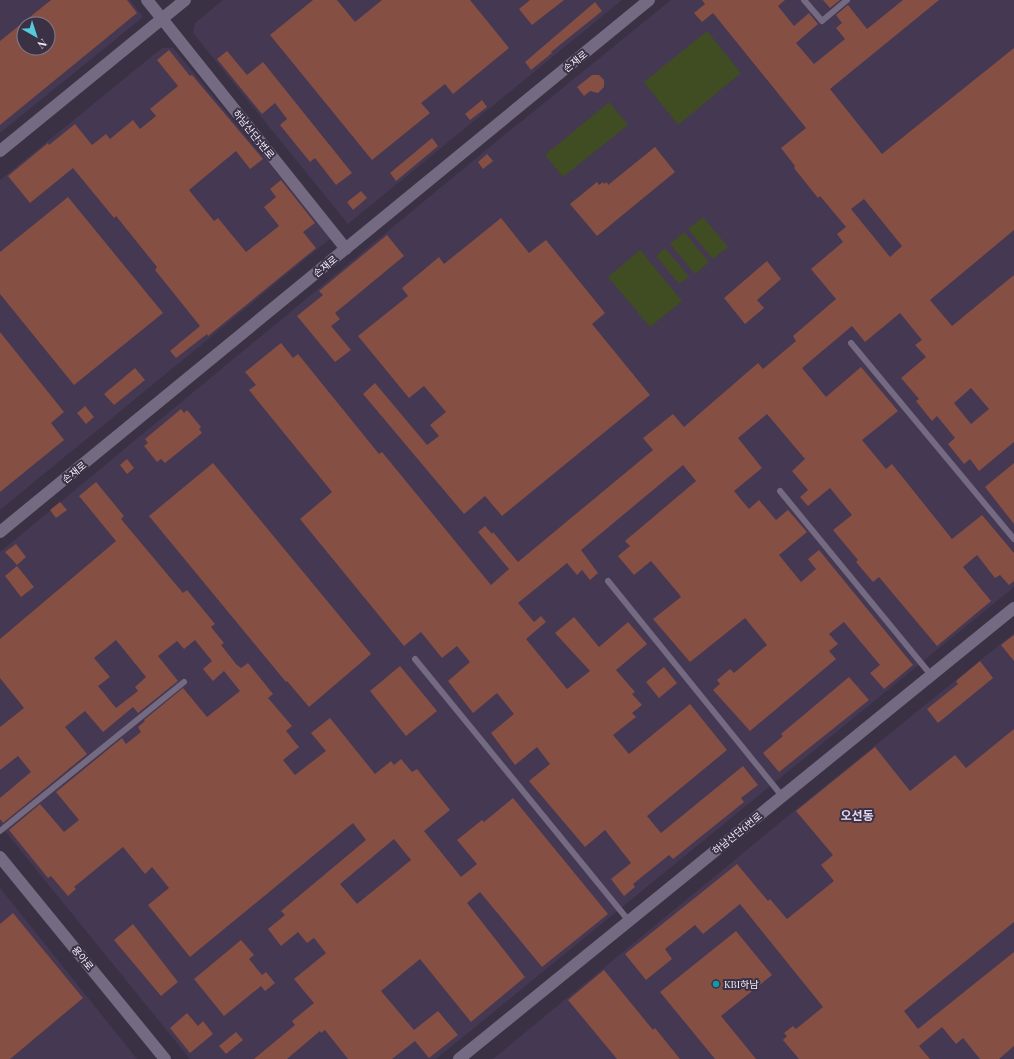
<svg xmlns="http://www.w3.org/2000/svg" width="1014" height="1059" viewBox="0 0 1014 1059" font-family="'Playfair Display','Noto Sans KR',serif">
  <rect width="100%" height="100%" fill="#3b3145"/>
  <path fill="#453852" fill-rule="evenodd" d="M0,0H130L143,17L0,133ZM24,24H48V48H24Z
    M223,0H622L348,224L193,33L195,23Z
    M671,0H1014V587L436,1059H190L0,825V552L486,150Z
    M162,48H173L331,238L0,510V180Z
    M1014,633V1059H493L794,811Z
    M0,888L137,1059H0Z"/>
  <path fill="#404c22" d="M707,31L741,73L678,125L644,82Z
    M609,102L628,125L563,177L545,155Z
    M703,217L728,247L713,259L688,229Z
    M684,232L709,262L695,274L670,244Z
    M665,248L689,277L679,284L656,256Z
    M640,250L682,301L650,327L608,277Z"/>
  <path fill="#854f44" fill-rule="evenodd" d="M51,0H127L137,13L0,125V41ZM24,24H48V48H24Z
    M313,0H337L355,22L382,0H470L509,48L453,94L445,84L421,103L430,113L372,160L270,35Z
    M530,0H564L532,25L519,9Z
    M702,0H785L778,6L794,26L809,13L818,24L796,43L814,64L845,39L836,28L842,23L836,15L848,5L867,29L903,0H939L830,89L882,154L1014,48V230L930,300L952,326L1014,275V442L979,471L970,459L964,464L948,444L955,438L937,416L932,421L916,401L919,399L901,378L926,357L915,345L922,340L900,313L865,342L852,326L802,368L826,397L861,367L898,411L862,440L886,469L892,464L952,539L982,515L1014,553V581L1009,585L1000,575L995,578L977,555L963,567L991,601L937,646L879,577L873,582L856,562L858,560L833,530L852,515L830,488L808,506L800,497L808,490L792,471L805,459L767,414L738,438L762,468L734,491L749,509L759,500L776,520L788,510L807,532L779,555L801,582L816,569L808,559L819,550L913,665L884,689L870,673L880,665L844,622L829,634L838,644L829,651L836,659L750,731L713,690L720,684L717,680L730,669L734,673L767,645L745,618L690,662L653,619L681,597L679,594L651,561L634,575L618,556L630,546L625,541L696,481L683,465L581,550L598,573L590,580L582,570L577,575L567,563L518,603L534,622L541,616L546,622L526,639L567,689L590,671L555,633L574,617L599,647L628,622L647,644L616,670L635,692L632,694L642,705L632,713L636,717L613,735L629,754L690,704L727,750L647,816L661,833L743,766L758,785L741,798L744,802L673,859L669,855L633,884L635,887L624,896L611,879L631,863L605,830L585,847L529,781L550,764L537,747L515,765L491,733L514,714L497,693L473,713L448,681L470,662L457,646L442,658L421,632L404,646L300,519L332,492L249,390L256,385L245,372L281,343L293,358L298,354L379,454L382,452L491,585L509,569L478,532L485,526L492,534L493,532L518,562L653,450L643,438L673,414L684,427L758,363L763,369L796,341L793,336L836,299L811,269L843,242L837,234L846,227L820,196L818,198L794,168L795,166L781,148L806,128L713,13L702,22L694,13L705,4ZM864,199L902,246L890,257L851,209ZM971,388L989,409L971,424L954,403Z
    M823,0H840L830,8Z
    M595,2L602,11L551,52L552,53L531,70L525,62Z
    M169,50L190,76L192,75L263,159L250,169L236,151L189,190L214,221L218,218L246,252L279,226L264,207L276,197L270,189L281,180L315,223L303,232L316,248L208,336L207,334L176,358L170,351L200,326L155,270L157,267L116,216L114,218L73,168L30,203L8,176L48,143L49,145L75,124L92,145L106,134L110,139L133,120L140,129L156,116L150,109L178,86L157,60Z
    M227,51L247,75L263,62L352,173L336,185L315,158L310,162L280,125L287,119L275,103L262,114L217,59Z
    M592,75H599L604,80V87L598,93L590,91L584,96L577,87Z
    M482,100L487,107L470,120L465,114Z
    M432,138L438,146L396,181L390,173Z
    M655,147L675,172L597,236L570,204L597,182L599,185L603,182L604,184L607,182L608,185Z
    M487,154L493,161L483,169L478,162Z
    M361,191L367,198L353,210L347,202Z
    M68,197L163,313L74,385L0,294V252Z
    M501,218L529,253L546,240L605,313L592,324L650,395L502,516L485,496L464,514L363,394L375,383L427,445L439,436L430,425L446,412L424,386L409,398L358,336L408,296L402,288L439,257L444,264Z
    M387,235L404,256L335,313L340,319L331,326L351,350L335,362L297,316L323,295L319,291Z
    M767,261L781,279L757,300L764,308L745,324L724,298Z
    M0,332L64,412L51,423L64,440L0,492Z
    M135,368L145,380L114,405L104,394Z
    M85,406L94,417L86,424L77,413Z
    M181,409L184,413L187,410L201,427L199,429L202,433L165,463L161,459L157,462L144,446L148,443L145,439Z
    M127,459L134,468L127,474L120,465Z
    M213,463L371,654L309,707L287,681L286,682L149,516Z
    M1014,463V524L985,487Z
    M96,482L124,516L121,519L183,593L187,590L215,624L211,627L224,643L221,645L236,664L241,668L248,663L273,694L268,698L292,726L286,731L299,747L283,760L295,775L326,751L311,733L330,718L375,774L391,761L394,765L401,759L412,772L417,769L450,810L424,831L461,877L477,864L457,840L482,820L484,822L513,798L608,914L542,967L480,892L467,903L525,977L471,1022L420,959L381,991L414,1030L438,1011L458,1035L429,1058L415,1041L392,1059H348L325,1030L321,1033L320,1031L287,1059H254L295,1025L292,1021L314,1003L294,979L326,953L314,938L307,943L298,932L281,946L268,929L285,915L281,911L366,840L353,823L190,957L148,905L169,888L152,867L145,874L123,847L74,887L76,889L68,896L51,876L48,878L9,830L40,804L64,832L79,820L56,792L122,738L126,744L141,732L138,727L145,721L144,720L183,688L207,717L240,691L224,671L213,681L203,669L212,661L195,640L184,649L177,641L158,656L178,681L138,713L133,707L103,732L85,711L65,727L87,754L3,823L0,819V798L31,772L18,756L0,770V727L24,708L0,678V639L116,541L79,496ZM116,640L146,677L135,687L138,691L116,708L98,686L110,677L94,658ZM394,839L411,860L357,904L340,884Z
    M60,502L67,510L56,518L50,510Z
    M16,544L26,557L17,565L5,552Z
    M17,566L34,587L21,597L5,576Z
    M1014,635V661L1001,645Z
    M980,661L993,678L938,723L927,709L958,684L956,681Z
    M400,666L437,711L406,736L370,691Z
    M664,667L677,683L659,698L646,682Z
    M849,677L869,700L779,772L763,753L783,736L781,734Z
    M1014,729V922L904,1011L918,1029L1014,952V1046L999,1059H980L963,1038L956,1044L942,1027L919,1046L930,1059H799L783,1040L787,1036L784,1033L793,1026L796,1029L823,1007L740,904L703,934L695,925L665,949L672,959L646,980L625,954L737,864L768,901L770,899L787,919L834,881L821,865L833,855L796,811L875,747L910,791L955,755L966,768Z
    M13,913L83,998L10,1059H0V924Z
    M133,924L178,982L161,996L114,940Z
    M736,931L772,975L721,1016L756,1059H715L660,992Z
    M241,940L254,955L249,959L262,975L266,972L275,983L265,991L261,986L224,1016L194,979Z
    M604,970L653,1030L655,1028L680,1059H617L568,1000Z
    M187,1013L198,1026L203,1021L213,1034L190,1053L170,1028Z
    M236,1032L243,1040L226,1054L219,1046Z"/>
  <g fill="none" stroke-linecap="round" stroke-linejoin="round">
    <path stroke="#746a81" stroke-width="6" d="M804,0L822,21L847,0
      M851,343L1014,539
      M780,491L931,675
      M608,581L782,796
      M415,659L629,921
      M0,831L184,682"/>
    <path stroke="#746a81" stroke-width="12" d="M147,0L346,249
      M0,532L649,0"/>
    <path stroke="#746a81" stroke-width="12" d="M0,151L185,0
      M0,857L165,1059
      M459,1059L1014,608"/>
  </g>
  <circle fill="#0f9aa8" stroke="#3b3145" stroke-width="1.5" cx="716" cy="984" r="4"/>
  <g text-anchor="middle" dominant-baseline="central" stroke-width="4" stroke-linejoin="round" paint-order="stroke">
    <g font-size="10" fill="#f4effc" stroke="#3b3145">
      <text transform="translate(575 61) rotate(-39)">손재로</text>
      <text transform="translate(254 134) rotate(51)">하남산단5번로</text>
      <text transform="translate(325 266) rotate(-39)">손재로</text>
      <text transform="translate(74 472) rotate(-39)">손재로</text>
      <text transform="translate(737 833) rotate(-39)">하남산단6번로</text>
      <text transform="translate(83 958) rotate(51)">용아로</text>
    </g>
    <g font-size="10" fill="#f4effc" stroke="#3b3145" text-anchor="start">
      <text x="724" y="984">KBI하남</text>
    </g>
    <g font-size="12" font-weight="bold" fill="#e4d9f2" stroke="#3b3145">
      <text x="857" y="815">오선동</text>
    </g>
  </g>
  <g transform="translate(36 36) rotate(141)"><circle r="19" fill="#3b3145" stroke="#857d8e"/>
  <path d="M0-3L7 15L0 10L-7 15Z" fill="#55cadf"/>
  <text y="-6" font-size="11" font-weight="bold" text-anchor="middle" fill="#f4effc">N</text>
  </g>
</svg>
